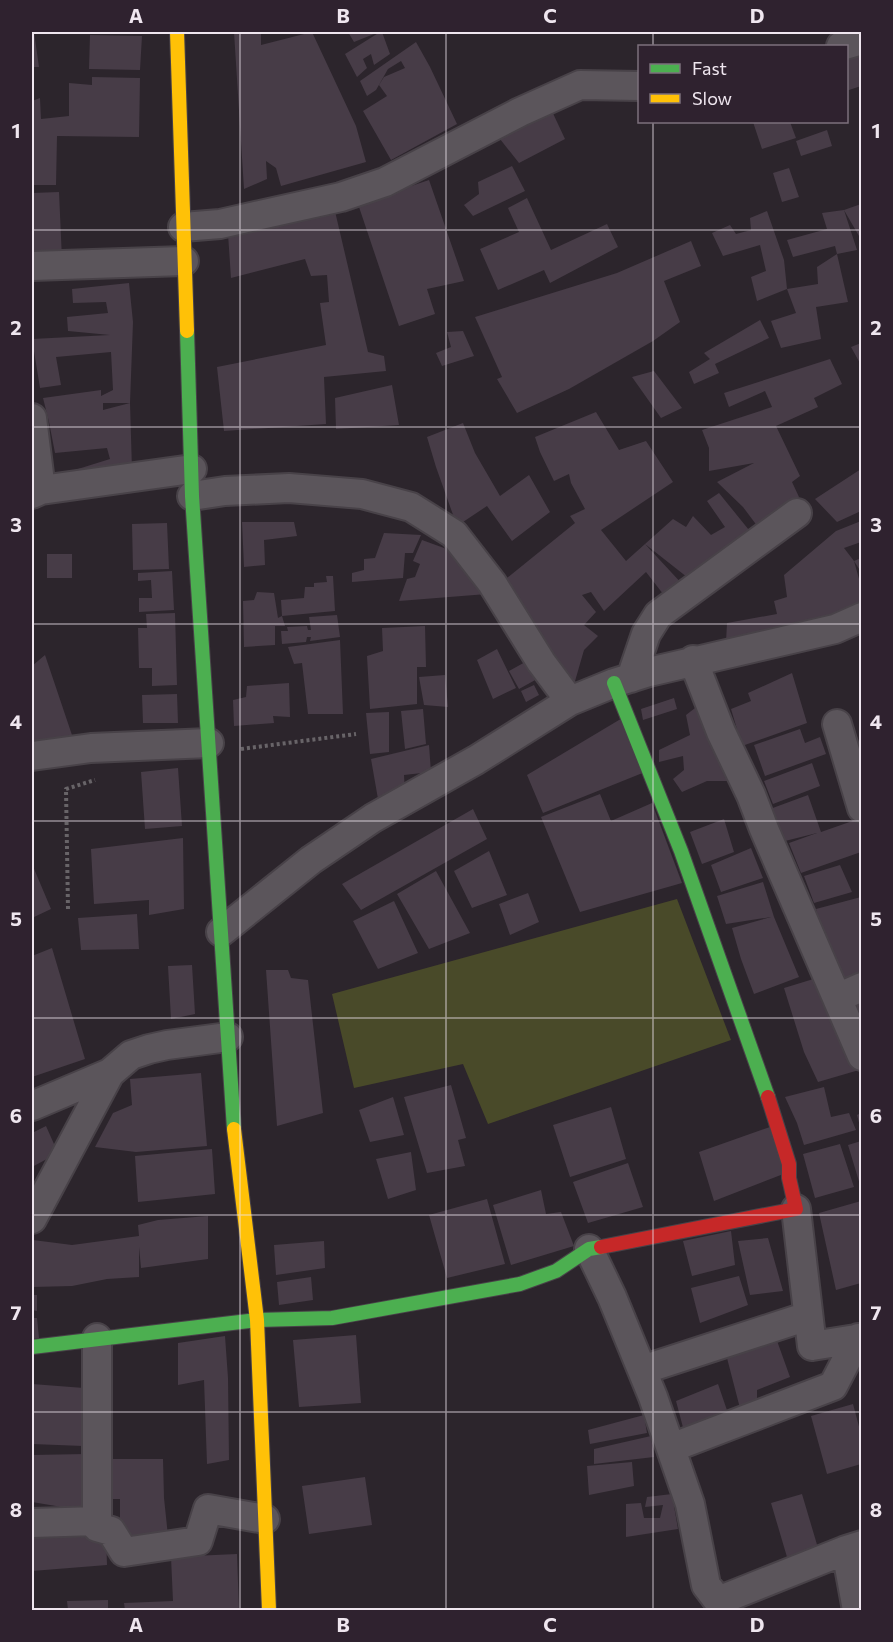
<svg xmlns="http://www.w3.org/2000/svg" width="893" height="1642" viewBox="0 0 893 1642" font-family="Commissioner,sans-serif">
  <rect width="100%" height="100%" fill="#2c252c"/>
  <path fill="#494a29" d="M677,899L731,1040L488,1124L463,1064L354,1088L332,994Z"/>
  <path fill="#473c47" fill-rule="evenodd" d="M32,32H34L39,67H32Z
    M234,32H261V45L312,32L356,126L366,162L281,186L276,168L266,161L267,179L244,189Z
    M348,32H379L354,42Z
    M380,32H382L390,54L374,65L371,54L363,59L367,68L357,77L345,54Z
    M90,35L142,36L140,70L89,69Z
    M416,42L430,67L457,124L391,160L363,111L387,96L379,85L384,77L405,68L401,61L388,69L376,90L367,96L360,81Z
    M859,52L861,60V86L846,91V56Z
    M92,77L140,78L139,137L57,136L56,185H32V101L40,98L41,119L69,116V83L92,85Z
    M550,107L565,139L519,163L500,139Z
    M753,122H790L796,138L762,149Z
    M827,130L832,146L801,156L796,141Z
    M512,166L525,191L473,216L464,205L479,194L478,182Z
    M789,168L799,197L782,202L773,173Z
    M429,180L464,281L427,289L435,314L399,326L358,204Z
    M59,192L62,259L32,260V193Z
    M527,198L551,250L607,224L618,247L550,283L544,270L498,290L480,249L519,232L508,208Z
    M861,204V235L859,236L844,210Z
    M334,207L368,352L384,356L386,371L324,377L326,424L224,431L217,367L326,345L320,303L329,302L327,275L311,276L305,259L231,278L228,234Z
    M844,210L857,250L837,254L835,246L793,257L787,240L827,229L822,213Z
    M767,211L784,260L787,289L757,301L751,277L766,271L760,245L723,256L712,233L730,225L736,234L751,230L750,218Z
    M691,241L701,266L664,281L680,322L653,341L569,389L517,413L497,379L502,377L475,317L617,273Z
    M837,254L848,302L816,307L821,339L781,348L771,321L796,313L787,289L818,284L817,267Z
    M129,283L133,322L130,403L132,470L65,473L110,459L107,448L55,453L49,422L43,398L101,390V396L113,390L111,352L56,357L61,385L40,388L32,339L110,335L68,331L67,317L108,313L106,302L73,303L72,289ZM103,403H130L103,410Z
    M760,320L769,338L715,364L719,373L694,384L689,372L710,359L704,353Z
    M463,331L474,356L442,366L436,353L451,347L447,332Z
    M861,343V365L851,347Z
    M830,359L842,384L814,398L818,407L776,426L800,476L792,482L799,497L758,527L743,507L717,482L754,463L709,471V448L702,430L772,407L765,391L729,407L724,393Z
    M654,371L682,408L661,418L632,377Z
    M392,385L399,425L336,429L335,398Z
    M596,412L619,450L646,441L673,482L601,530L626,561L645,544L684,586L667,599L646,572L604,611L591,592L582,595L596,612L584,625L598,636L584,650L571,695L502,582L575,523L570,516L585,509L571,483L569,474L554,481L540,452L535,437Z
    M463,423L475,453L500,496L529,475L550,512L512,541L487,506L457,526L436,467L427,437Z
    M861,469V511L837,522L815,499Z
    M719,493L753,535L711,557L715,562L692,581L645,544L673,519L686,527L693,516L711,535L725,527L707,501Z
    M861,521V542L844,548L854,561L861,558V572L854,561L861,586V609L726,642L727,623L777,614L774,601L787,597L784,575L836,531Z
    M242,522H294L297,536L264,540L265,565L244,567Z
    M167,523L169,569L133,570L132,524Z
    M384,533L421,535L413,553H405L403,578L352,582V573L364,570V559L375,558Z
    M422,540L455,552L487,594L399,601L407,579L415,577L420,564L413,561Z
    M47,554H72V578H47Z
    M172,571L174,610L139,612V598H152L151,580L138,581V573Z
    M326,576H333L335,611L282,616L281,600L304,598L305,587H314V583L327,582Z
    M257,592L274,593L278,618L282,616L285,626H275V645L244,647L243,601L254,600Z
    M175,613L177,685L152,686V668H139L138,628H147L146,614Z
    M337,615L340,637L310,641L311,637H307L306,642L282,644L281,631H288L287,627L307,626L308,630H311L309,617Z
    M425,626L426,667H417V704L370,709L367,656L383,651L382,628Z
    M340,640L343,714H308L302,663L294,664L288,647Z
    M497,649L516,688L493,699L477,660Z
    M45,655L74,741L32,748V666Z
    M527,661L537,679L519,689L509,671Z
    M792,673L807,723L742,746L731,709L751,701L748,693Z
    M445,675L448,707L424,705L419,677Z
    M289,683L290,717L273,716L274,723L234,726L233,700L246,697L247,686Z
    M534,685L539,695L526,702L521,691Z
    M177,694L178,723H143L142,695Z
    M674,698L677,709L643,720L641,709Z
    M708,698L737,781H707L682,792L673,779L684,770L683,756L659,762V750L690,735L686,715Z
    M423,709L426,744L405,749L401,711Z
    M389,712V752L370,754L366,713Z
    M624,717L645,772L543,813L527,775Z
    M800,729L805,743L820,737L826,754L765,776L754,745Z
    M429,745L431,772L404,775L405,793L378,799L371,759Z
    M812,763L820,786L773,804L764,781Z
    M178,768L182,826L145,829L141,772Z
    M600,794L611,821L652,803L682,883L580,912L541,817Z
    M808,795L821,832L861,818V852L801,873L789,843L817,833L785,841L770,809Z
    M473,809L487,839L361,910L342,884Z
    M724,819L734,852L702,864L690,832Z
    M183,838L184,909L149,915V900L94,904L91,849Z
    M751,848L763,878L721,892L711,865Z
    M489,851L507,895L472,908L454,871Z
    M32,864L51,909L32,918Z
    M840,865L852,892L814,903L804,876Z
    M436,871L470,933L429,949L397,894Z
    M763,882L774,917L799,977L754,994L741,959L732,928L771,917L726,924L717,896Z
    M528,893L539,922L510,935L499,904Z
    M861,897V975L842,982L825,941L816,909Z
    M394,901L418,953L378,969L353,921Z
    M137,914L139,949L81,950L78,918Z
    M52,948L85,1059L32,1077V956Z
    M192,965L195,1014L171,1019L168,966Z
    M266,970H288L291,978L308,980L323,1113L277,1126Z
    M820,977L844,1037L859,1070L818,1082L804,1052L784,988Z
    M861,1004V1018L856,1006Z
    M201,1073L207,1146L136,1152L95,1147L113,1113L132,1105L130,1079Z
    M451,1085L466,1138L458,1140L465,1166L427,1173L404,1097Z
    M824,1087L831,1117L849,1113L856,1130L804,1145L797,1123L785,1097Z
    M393,1097L404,1135L370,1142L359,1110Z
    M611,1107L626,1159L570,1177L553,1125Z
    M861,1113V1130L857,1115Z
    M46,1126L58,1153L32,1167V1133Z
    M770,1127L786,1173L714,1201L699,1152Z
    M861,1141V1188L848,1145Z
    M840,1144L854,1187L815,1198L803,1154Z
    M212,1149L215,1194L138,1202L135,1156Z
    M411,1152L416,1190L388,1199L376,1159Z
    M628,1163L643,1207L588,1223L573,1182Z
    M541,1190L546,1214L561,1212L574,1246L511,1265L493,1205Z
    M487,1199L505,1264L447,1278L429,1215Z
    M861,1201V1283L836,1290L819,1213Z
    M208,1216V1259L141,1268L139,1247V1277L107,1279L72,1286L32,1287L33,1240L72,1245L139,1236L138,1225L158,1220Z
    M731,1231L735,1265L692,1276L683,1241Z
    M768,1238L783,1291L750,1295L738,1241Z
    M324,1241L325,1268L276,1275L274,1245Z
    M739,1276L748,1305L700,1323L691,1288Z
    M311,1277L313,1300L279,1305L277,1282Z
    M32,1295H37V1311L32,1310Z
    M32,1318H37L39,1338L32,1339Z
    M356,1335L361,1403L299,1407L293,1340Z
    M225,1336L228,1378L229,1460L207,1464L204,1380L178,1385V1343Z
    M776,1338L790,1377L757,1390V1412L742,1416L727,1358Z
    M32,1384L84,1388L83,1446L32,1444Z
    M718,1384L730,1419L685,1435L676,1401Z
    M853,1404L861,1434V1464L827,1474L811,1416Z
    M644,1415L647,1433L590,1444L588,1430Z
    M651,1436L654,1457L594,1464V1449Z
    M86,1454V1511L32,1502V1455Z
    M102,1459H163L164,1498L168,1536L120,1539V1499H109Z
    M632,1462L634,1486L589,1495L587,1466Z
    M365,1477L372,1525L309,1534L302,1486Z
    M672,1494L678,1529L626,1537V1504L641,1503L644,1518H660L663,1505L645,1507L647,1497Z
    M802,1494L818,1548L787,1557L771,1503Z
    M106,1535L107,1565L32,1571V1538Z
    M237,1554L239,1610H125L124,1603L173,1601L171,1557Z
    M108,1600V1610H68L67,1601Z"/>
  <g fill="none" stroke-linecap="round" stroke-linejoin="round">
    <defs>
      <path id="street" d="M841,46L862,40
        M183,227L220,224L341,197L385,182L520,112L580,85L640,86
        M32,266L184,261
        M32,418L41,490
        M32,494L41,490L192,469
        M192,496L225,491L289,488L362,494L411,507L454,534L492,583L541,662L570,701
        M693,660L721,732L751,795L764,829L862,1056
        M631,678L646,634L658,615L797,513
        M837,724L862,808
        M32,756L91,748L209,743
        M221,932L311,860L373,818L476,760L570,701L614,683L649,672L835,629L862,617
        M837,998L862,987
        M32,1106L110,1073
        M796,1209L812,1346L862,1338
        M32,1219L110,1073L131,1055L149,1049L167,1045L228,1037
        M589,1249L612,1297L653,1397L690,1504L706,1585L725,1610
        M97,1338V1527L111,1531L124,1552L198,1541L208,1509L265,1519
        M642,1370L808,1316
        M671,1448L833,1386L858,1338
        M32,1523L97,1521
        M718,1601L846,1550
        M857,1610L846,1550L862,1545"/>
      <path id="fast" d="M187,331L192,496L234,1129
        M614,683L681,851L768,1097
        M32,1347L257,1320L332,1318L520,1284L556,1271L589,1249L601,1247"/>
      <path id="slow" d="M177,32L187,331
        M234,1129L257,1320L269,1610"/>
      <path id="jam" d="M601,1247L796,1209L789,1178V1164L768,1097"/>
    </defs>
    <use href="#street" stroke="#484248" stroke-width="32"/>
    <use href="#fast" stroke="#484248" stroke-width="16"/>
    <use href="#slow" stroke="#484248" stroke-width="16"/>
    <use href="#jam" stroke="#484248" stroke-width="16"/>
    <path stroke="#686468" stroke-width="4" stroke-dasharray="3 3" stroke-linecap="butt" d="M241,749L356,734
      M68,909L66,789L95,780"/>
    <use href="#street" stroke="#5b555b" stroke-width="28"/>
    <use href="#fast" stroke="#4caf50" stroke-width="14"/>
    <use href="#slow" stroke="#ffc107" stroke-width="14"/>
    <use href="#jam" stroke="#c62828" stroke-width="14"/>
  </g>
  <path fill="none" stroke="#efe6ef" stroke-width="1.5" stroke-opacity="0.55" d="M240,32V1610M446,32V1610M653,32V46M653,122V1610M32,230H862M32,427H862M32,624H862M32,821H862M32,1018H862M32,1215H862M32,1412H862"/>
  <rect width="893" height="1642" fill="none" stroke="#2f222f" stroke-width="66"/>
  <rect x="638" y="45" width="210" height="78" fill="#2f222f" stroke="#7c707c" stroke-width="1.5"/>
  <rect x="650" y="64" width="30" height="9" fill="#4caf50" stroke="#7c707c" stroke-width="1.5"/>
  <text x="692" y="75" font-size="18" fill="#efe6ef">Fast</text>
  <rect x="650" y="94" width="30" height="9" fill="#ffc107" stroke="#7c707c" stroke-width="1.5"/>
  <text x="692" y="105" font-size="18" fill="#efe6ef">Slow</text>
  <rect x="33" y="33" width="827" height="1576" fill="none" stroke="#efe6ef" stroke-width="2"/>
  <g font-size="20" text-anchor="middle" font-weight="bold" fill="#efe6ef">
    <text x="136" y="23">A</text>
    <text x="343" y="23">B</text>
    <text x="550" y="23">C</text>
    <text x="757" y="23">D</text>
    <text x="16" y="138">1</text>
    <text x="876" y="138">1</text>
    <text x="16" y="335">2</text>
    <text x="876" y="335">2</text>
    <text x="16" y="532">3</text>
    <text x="876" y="532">3</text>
    <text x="16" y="729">4</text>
    <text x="876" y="729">4</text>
    <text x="16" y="926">5</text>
    <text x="876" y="926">5</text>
    <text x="16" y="1123">6</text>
    <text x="876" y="1123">6</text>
    <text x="16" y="1320">7</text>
    <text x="876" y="1320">7</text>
    <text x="16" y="1517">8</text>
    <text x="876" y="1517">8</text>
    <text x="136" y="1632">A</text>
    <text x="343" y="1632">B</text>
    <text x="550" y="1632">C</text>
    <text x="757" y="1632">D</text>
  </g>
</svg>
